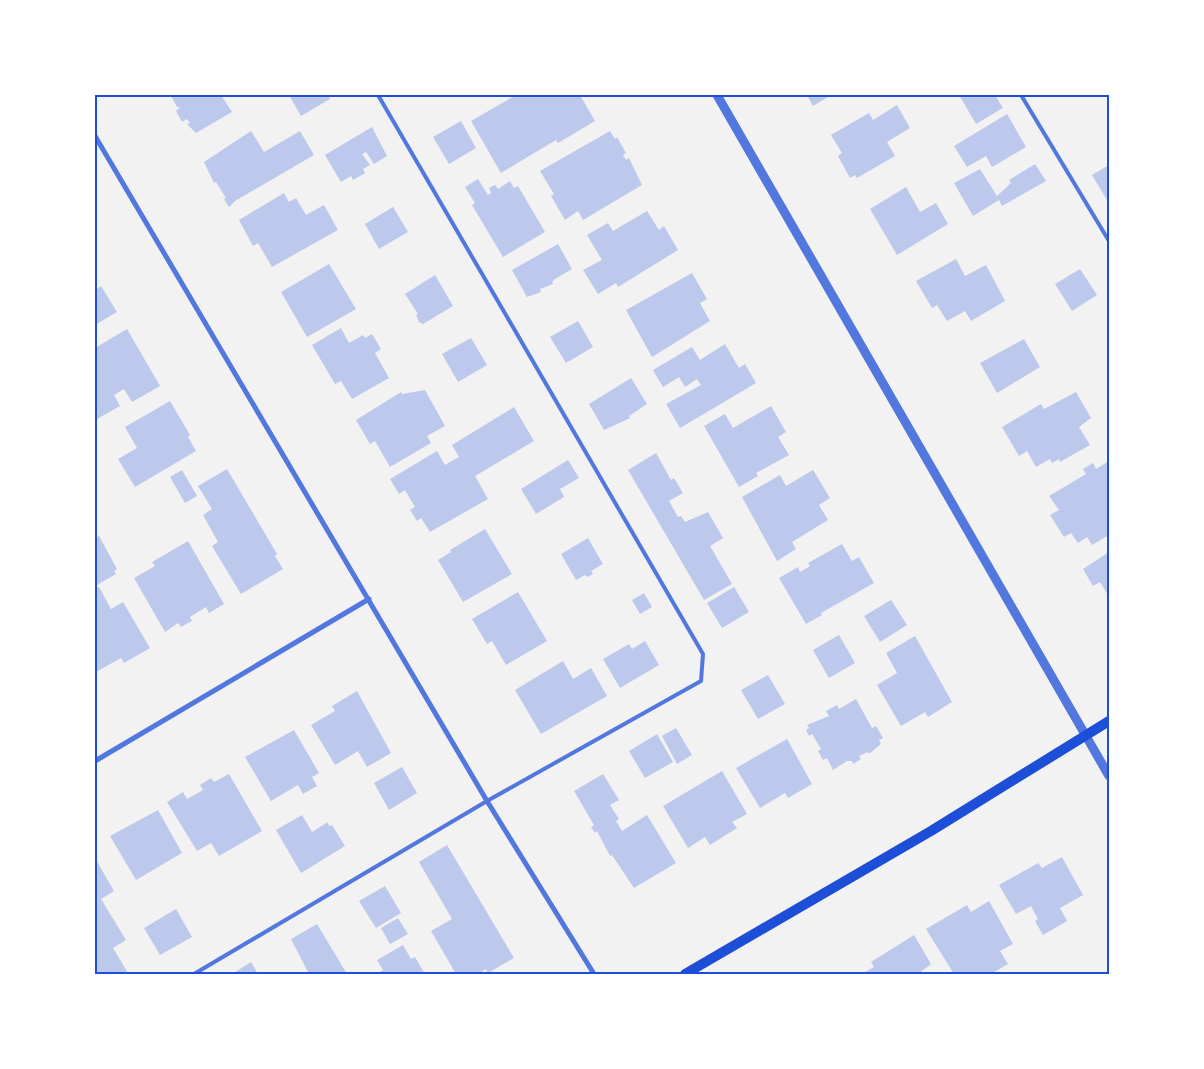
<svg xmlns="http://www.w3.org/2000/svg" width="1204" height="1069" viewBox="0 0 1204 1069" font-family="'Space Grotesk',sans-serif">
  <rect width="100%" height="100%" fill="#f2f2f2"/>
  <path fill="#bdc9ec" d="M173,95H221L232,112L196,133L187,124L190,123L187,119L182,122L176,111L180,107H177L171,96Z
    M289,95H328L330,99L301,116Z
    M516,95H580L595,121L558,143L556,140L501,173L471,121Z
    M807,95H831L813,106Z
    M959,95H995L1003,108L976,124Z
    M897,105L910,128L887,142L895,156L857,178L855,175L850,178L838,156L842,153L831,135L869,113L873,120Z
    M1007,114L1026,147L992,167L986,156L967,167L954,146Z
    M461,121L476,148L449,164L433,137Z
    M372,127L387,156L374,164L366,152L362,154L370,165L363,169L365,173L353,180L351,176L341,182L325,155Z
    M251,131L264,152L300,131L314,155L235,201L229,207L224,199L226,198L216,182L214,183L204,162Z
    M610,131L615,139L617,137L626,153L623,155L626,160L629,158L642,185L583,220L578,211L565,220L551,196L554,194L540,171Z
    M1035,164L1046,181L1002,206L999,200L973,216L954,183L980,169L997,196L1011,183L1009,180Z
    M1109,165V199L1107,200L1092,175Z
    M478,179L488,195L491,193L489,188L495,185L498,189L510,181L514,188L518,186L545,232L503,257L472,205L475,203L465,187Z
    M906,187L920,212L936,203L948,224L897,255L870,209Z
    M284,193L289,202L296,198L306,215L324,205L338,230L272,267L258,243L253,246L239,220Z
    M393,207L408,232L379,249L365,224Z
    M647,211L659,230L664,226L678,250L618,287L616,283L598,294L583,270L602,260L587,235L608,223L613,231Z
    M558,244L572,269L555,279L552,282L553,284L540,289L541,292L527,297L512,270Z
    M956,259L965,276L986,265L1005,301L971,321L965,311L947,321L937,305L932,308L916,281Z
    M329,264L356,309L307,337L281,292Z
    M1080,269L1097,295L1072,311L1055,284Z
    M692,273L707,299L700,303L710,321L652,357L626,310Z
    M435,275L453,306L423,324L419,322L416,315L418,314L405,294Z
    M95,285L97,289L101,286L117,312L95,325Z
    M578,321L593,347L566,363L550,337Z
    M341,328L349,343L363,335L365,338L372,334L381,349L375,353L389,378L352,399L341,381L335,384L312,345Z
    M127,329L160,386L132,402L124,389L114,395L120,406L97,419L95,348Z
    M471,338L487,365L458,382L442,354Z
    M1024,339L1040,367L997,393L980,363Z
    M725,344L739,368L745,364L756,383L680,428L666,404L701,385L697,379L685,387L679,377L663,387L653,370L692,347L700,360Z
    M631,378L647,404L629,416L630,418L604,430L589,404Z
    M425,390L445,426L427,436L431,443L390,467L375,441L370,444L356,420L401,392L402,394Z
    M1076,392L1091,418L1079,427L1090,445L1060,462L1059,459L1052,463L1050,459L1036,467L1027,451L1019,456L1002,427L1041,404L1044,409Z
    M170,401L190,435L188,437L196,451L135,487L118,459L137,448L125,427Z
    M771,406L786,432L778,437L789,455L756,473L758,476L739,487L704,426L725,414L733,428Z
    M514,407L534,441L475,476L488,499L430,532L421,518L417,521L410,510L415,507L405,490L399,494L390,479L437,451L445,465L459,457L452,445Z
    M656,453L671,480L674,478L683,493L669,501L678,517L681,516L685,522L708,512L723,538L710,546L732,584L704,600L628,470Z
    M568,460L579,478L560,489L564,497L536,514L521,489Z
    M1109,461V535L1092,545L1087,537L1078,543L1071,533L1064,537L1050,515L1059,510L1049,496L1086,474L1083,469L1093,463L1096,469Z
    M227,469L277,554L275,556L283,569L241,594L212,546L218,542L203,515L212,509L198,486Z
    M182,470L197,496L185,503L170,477Z
    M813,470L830,498L819,505L828,520L792,542L796,549L777,561L742,497L780,475L786,486Z
    M485,529L512,574L463,602L438,560L451,552L450,550Z
    M99,536L117,569L114,571L116,574L97,585L95,538Z
    M588,538L603,564L591,571L593,574L587,577L585,575L576,580L561,554Z
    M188,541L224,604L209,613L206,607L190,617L192,621L181,627L178,623L165,632L134,578L155,566L152,562Z
    M842,544L852,561L859,557L874,583L821,613L822,615L806,624L779,578L798,567L800,572L810,566L808,563Z
    M1109,552V597L1100,582L1093,586L1083,569Z
    M99,587L111,609L123,602L150,648L124,663L121,658L96,672L95,588Z
    M734,587L749,612L722,628L707,603Z
    M518,592L547,641L506,665L492,641L487,644L472,619Z
    M644,593L652,607L640,614L632,600Z
    M891,600L907,625L880,642L864,616Z
    M839,635L855,663L829,678L813,650Z
    M915,636L952,702L928,717L925,712L901,726L877,685L897,673L886,653Z
    M645,641L659,665L620,688L603,659L629,644L632,649Z
    M563,661L573,679L591,668L607,696L541,734L515,690Z
    M768,675L785,704L758,719L741,690Z
    M357,691L391,753L367,767L358,751L335,765L311,725L335,711L332,706Z
    M856,699L872,728L876,726L883,738L879,740L881,744L869,754L868,752L859,756L861,759L853,764L852,761H847L833,770L827,758L823,760L818,751L821,749L812,734L809,736L806,730L809,728L807,725L829,716L826,711L837,705L839,709Z
    M676,728L692,755L677,764L662,736Z
    M294,730L319,773L312,777L317,786L303,794L298,785L271,801L245,757Z
    M657,734L673,762L645,778L629,751Z
    M787,739L812,784L788,798L785,793L760,808L736,768Z
    M402,767L417,793L389,810L374,783Z
    M722,771L747,814L732,822L737,828L710,845L705,837L688,848L663,806Z
    M229,774L262,831L219,856L211,843L197,851L167,802L183,792L187,799L203,790L200,785L211,778L214,782Z
    M603,774L619,800L610,805L619,819L616,821L622,831L647,815L676,863L634,888L612,855L610,856L597,831L595,833L591,827L594,825L574,791Z
    M158,810L182,853L136,880L110,836Z
    M302,815L312,832L328,822L329,826L332,825L345,846L301,873L276,830Z
    M447,845L514,958L488,973L486,969L478,974H456L431,931L452,919L419,862Z
    M1062,857L1083,895L1060,908L1067,921L1043,935L1035,921L1038,919L1031,906L1016,914L999,885L1038,863L1042,868Z
    M95,858L114,891L101,899L126,940L113,948L128,973L126,974H95Z
    M385,886L401,913L376,928L359,901Z
    M989,901L1013,944L1000,951L1008,964L991,974H954L926,929L967,905L971,912Z
    M176,909L192,937L160,955L144,928Z
    M398,918L408,934L390,944L381,928Z
    M317,924L347,974H309L291,939Z
    M914,935L931,964L918,974H862L874,967L871,962Z
    M403,945L411,959L415,957L425,974H377L383,970L377,960Z
    M251,962L258,974H232Z"/>
  <g fill="none" stroke-linecap="round" stroke-linejoin="round">
    <path stroke="#5277de" stroke-width="4" d="M1021,95L1109,241
      M194,974L487,801L701,681L703,654L378,95"/>
    <path stroke="#5277de" stroke-width="5" d="M95,136L487,801L594,974
      M95,761L369,599"/>
    <path stroke="#5277de" stroke-width="9" d="M717,95L1109,776"/>
    <path stroke="#1d4ed8" stroke-width="10" d="M685,974L931,831L1109,721"/>
  </g>
  <rect width="1204" height="1069" fill="none" stroke="#ffffff" stroke-width="192"/>
  <rect x="96" y="96" width="1012" height="877" fill="none" stroke="#1d4ed8" stroke-width="2"/>
</svg>
